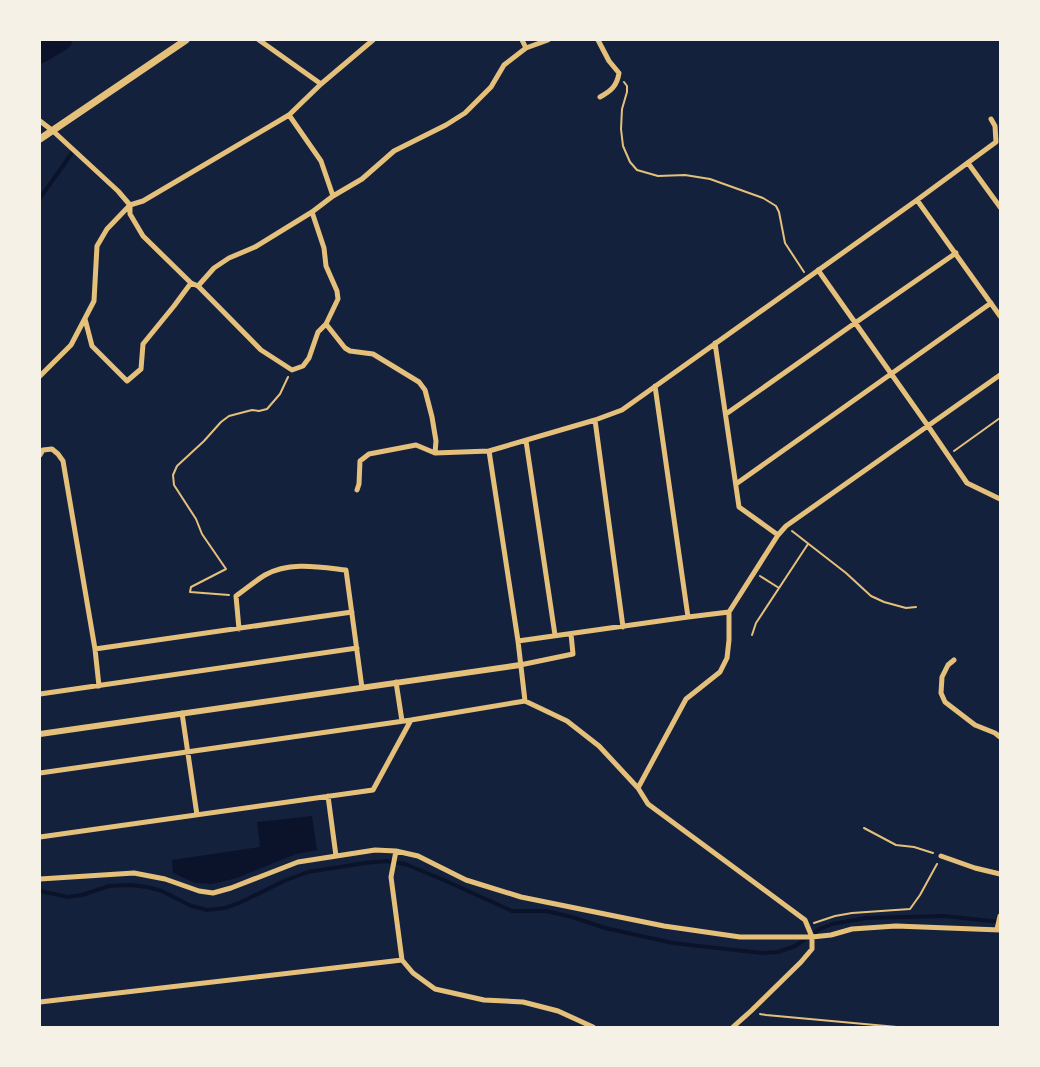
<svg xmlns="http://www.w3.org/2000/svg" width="1040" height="1067" viewBox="0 0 1040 1067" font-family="'Work Sans',sans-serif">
  <rect width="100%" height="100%" fill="#14213d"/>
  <path fill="#0b132b" d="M312,816L317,850L296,854L237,878L212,884L195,883L173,873L172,860L260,847L257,822Z"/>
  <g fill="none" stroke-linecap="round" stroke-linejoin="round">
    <path stroke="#0b132b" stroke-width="4" d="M40,198L72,153
      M40,891L68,897L82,895L109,886L131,885L147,887L162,891L189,905L207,910L225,908L239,903L284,881L308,872L365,863L386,861L405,864L446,881L512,911H546L572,917L605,928L673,943L726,949L762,953L778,952L795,946L820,929L832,924L866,918L944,916L1000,922"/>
    <path stroke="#0b132b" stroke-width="21" d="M40,53L62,40"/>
    <path stroke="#e5c07b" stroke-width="2" d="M624,82L627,86V92L622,109L621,129L623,146L630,162L637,170L658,176L685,175L710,179L763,198L776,206L779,212L785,243L804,272
      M954,451L1000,418
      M792,531L846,573L871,596L884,602L906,608L916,607
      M760,576L779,588
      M229,595L190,592L191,587L226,569L202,534L196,519L174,485L173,475L177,466L204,441L221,422L229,416L252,410L259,411L267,409L280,394L288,377
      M752,635L756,623L808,544
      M864,828L896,845L914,847L933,853
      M814,923L835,916L852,913L910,909L920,895L937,864
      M760,1014L766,1015L897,1027"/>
    <path stroke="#e5c07b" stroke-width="5" d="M259,40L321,84
      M522,40L526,48
      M598,40L609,61L619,73C617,86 611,91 600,97
      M289,115L321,161L333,196
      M40,121L53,131L118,191L130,205V214L143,236L191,283L198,286L261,350L292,370L303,366L309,358L318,332L326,324L345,348L350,351L373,354L419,382L425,390L432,417L436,441L435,453L489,451L595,420L622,410L917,200L996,142L995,126L991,119
      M968,163L1000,207
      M917,200L1000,316
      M312,212L324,248L326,266L337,291L338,299L326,324
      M818,270L928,426L967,483L1000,499
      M198,286L214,268L229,258L255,247L312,212L333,196L362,179L394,151L446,125L465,113L491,87L504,65L526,48L548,40
      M85,319L92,346L127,381L141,369L143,344L174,306L191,283
      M715,343L739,507L778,535
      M40,376L71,345L94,301L97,246L107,229L130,205L143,201L289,115L321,84L373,40
      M655,386L688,617
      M726,414L855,323L956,253
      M595,420L623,627
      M526,441L555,635
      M489,451L518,641L525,701
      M40,455L43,450L52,449L58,454L63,461L95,649L99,686
      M736,484L991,303
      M357,490L359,484L360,461L369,454L416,445L435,453
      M239,629L236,596C246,589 255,581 265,575C289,561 320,567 346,570L362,688
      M518,641L688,617L729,612
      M95,649L352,612
      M954,660L948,665L942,677L941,693L945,702L975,725L995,733L1000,737
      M520,665L573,654L571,634
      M396,682L402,721
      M40,694L357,648
      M182,713L197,815
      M40,773L411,720L525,701L567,721L599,746L638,788L648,804L805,920L812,937V949L801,962L751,1011L733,1027
      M638,788L686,699L720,672L727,658L729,640V612L778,535L786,526L1000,375
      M328,796L336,856
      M40,837L373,790L411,720
      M396,851L391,877L402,960L413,973L435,989L484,1000L523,1002L558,1011L593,1027
      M941,856L975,868L1000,874
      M40,879L134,873L165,879L199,891L213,893L231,888L298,862L375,850L396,851L418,856L466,880L521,897L664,926L740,937H812L831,935L852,929L896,926L1000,930
      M997,929L1000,916
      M40,1002L402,960"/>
    <path stroke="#e5c07b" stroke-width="6" d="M40,734L520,665"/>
    <path stroke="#e5c07b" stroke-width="7" d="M40,139L186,40"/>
  </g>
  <rect width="1040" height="1067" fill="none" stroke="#f6f1e7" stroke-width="82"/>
</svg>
